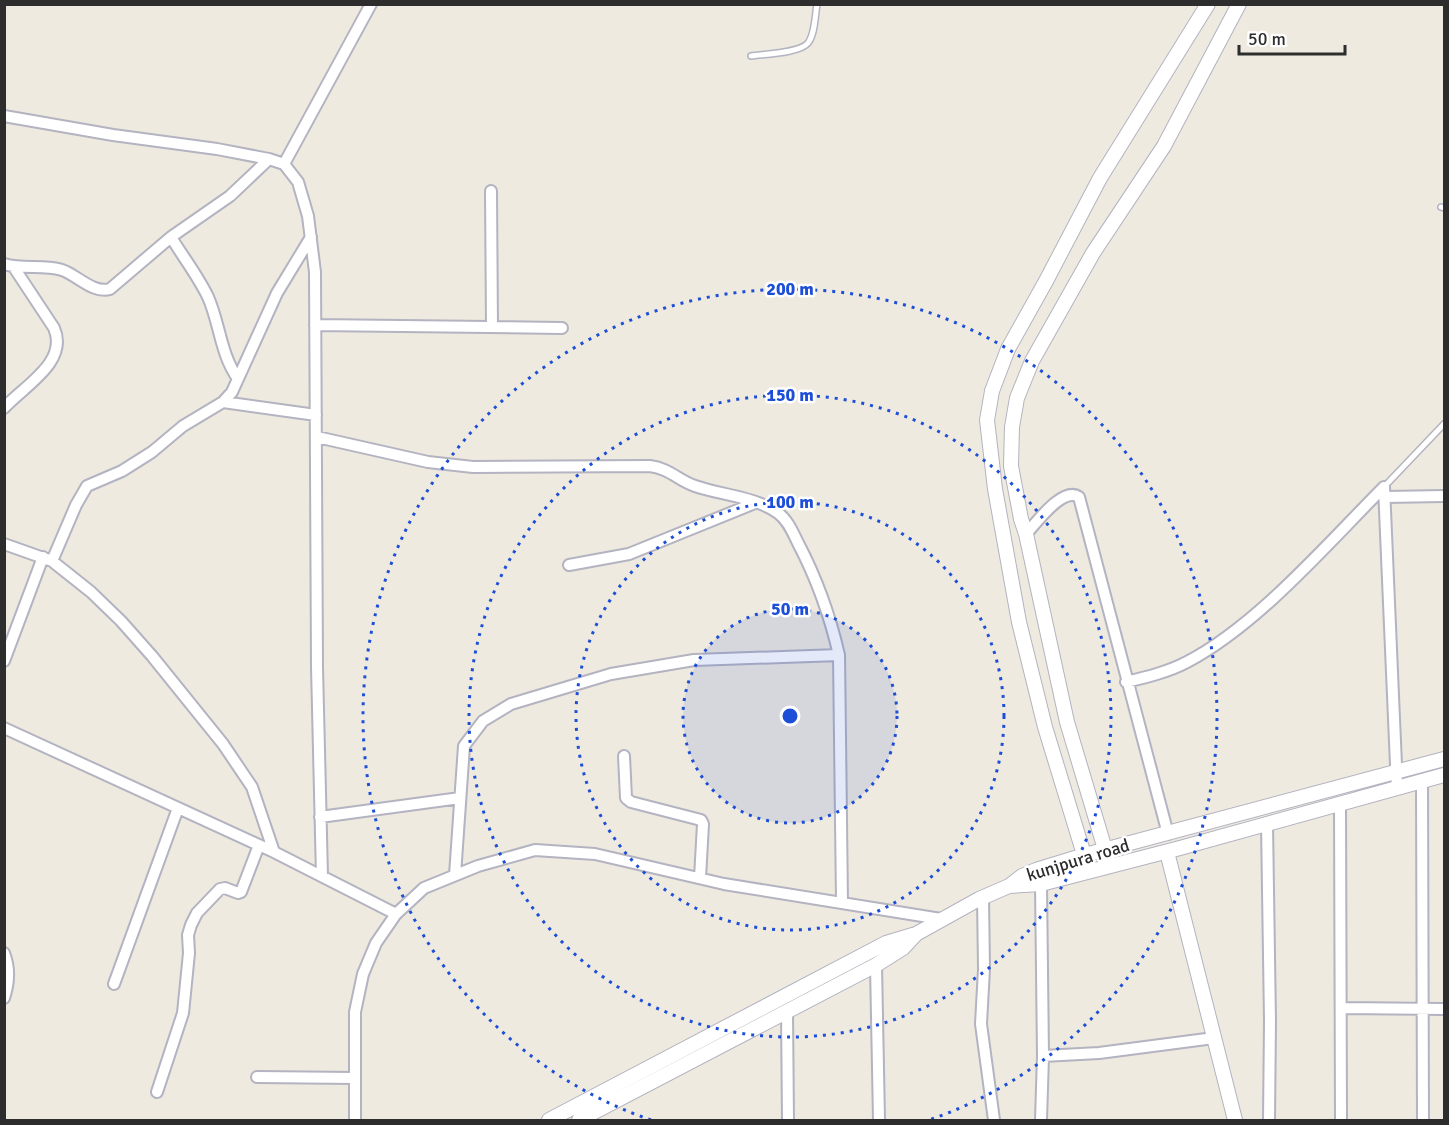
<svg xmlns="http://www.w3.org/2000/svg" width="1449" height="1125" viewBox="0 0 1449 1125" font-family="Signika,sans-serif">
  <rect width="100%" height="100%" fill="#efeadf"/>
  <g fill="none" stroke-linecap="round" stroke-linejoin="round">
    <defs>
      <path id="service" d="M751,56C765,54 800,53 808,43C815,34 815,16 817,4
        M1441,207L1444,208
        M1384,487L1444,424"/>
      <path id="minor" d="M4,116L113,135L217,149L269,159L284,164L298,182L308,216L315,272L317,667L322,876
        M284,164L371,4
        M491,191L492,327
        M171,237C183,257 198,276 208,297C220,324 220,353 238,379
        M4,264C23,270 43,264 62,270C77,275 93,294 110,289L171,237L230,196L269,159
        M315,325L562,328
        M223,402L316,415
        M4,408C24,386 69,362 54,328L13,266
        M317,437L428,462L473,467L650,466C671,469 677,480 695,486C721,495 756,497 778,513C788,520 793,533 798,543C817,579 830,616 839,655L842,902
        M1384,487L1397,788
        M1385,497L1444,496
        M1026,534C1037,522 1063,486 1079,497L1168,834
        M4,544L52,561L91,592L121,621L152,656L223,744L252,787L274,852
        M52,561L76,505L87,486L122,471L152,452L183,426L223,402L232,392L277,293L311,237
        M569,565L629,554L755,503
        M4,661L43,557
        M1126,682C1147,677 1168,672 1187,662C1258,625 1328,543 1384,487
        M4,728L274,852L396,914
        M624,756L626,798L631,802L701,820L703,824L700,878
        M1422,782L1423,1120
        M1340,803L1341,1120
        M320,817L460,798
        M1267,824L1270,1021L1269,1120
        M455,875L464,746L483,721L511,704L611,674L694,660L839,655
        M1041,884L1043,1056L1041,1120
        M983,897L984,969L981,1024L994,1120
        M4,953C10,968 9,983 4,998
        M876,965L879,1120
        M114,984L178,808
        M1341,1008L1444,1009
        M787,1012L788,1120
        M1043,1056L1099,1053L1214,1038
        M257,1077L355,1078
        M157,1092L183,1013L189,953L188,935L191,925L197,913L220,889L225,888L238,893L241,892L259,845
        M355,1120V1012L363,974L376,943L396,914L424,888L478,866L535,850L595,854L724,884L941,919"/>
      <path id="tertiary" d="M1167,852L1235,1120
        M1110,866L1067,722L1026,534L1021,519L1011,466L1012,427L1017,398L1032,361L1093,253L1164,146L1239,4
        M1089,871L1045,727L1019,622L995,489L987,420L992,391L1008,349L1046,281L1100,178L1208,4
        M1009,886L1041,884L1180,848L1444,775
        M549,1120L886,943L916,934L979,899L1009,886L1022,876L1036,870L1085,855L1444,759
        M579,1120L876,965L903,948L916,934"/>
    </defs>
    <use href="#service" stroke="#b3b3c1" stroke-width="8"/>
    <use href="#minor" stroke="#b3b3c1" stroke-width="14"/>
    <use href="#tertiary" stroke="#b3b3c1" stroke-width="16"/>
    <use href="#service" stroke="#fff" stroke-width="5"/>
    <use href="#minor" stroke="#fff" stroke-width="10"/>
    <use href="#tertiary" stroke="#fff" stroke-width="14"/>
  </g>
  <circle cx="790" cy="716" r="107" fill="#1d4ed8" fill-opacity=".12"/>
  <g fill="none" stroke="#1d4ed8" stroke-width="3" stroke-dasharray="3 6">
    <circle cx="790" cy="716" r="107"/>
    <circle cx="790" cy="716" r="214"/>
    <circle cx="790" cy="716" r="321"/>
    <path d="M651 1120A427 427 0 1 1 929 1120"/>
  </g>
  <g text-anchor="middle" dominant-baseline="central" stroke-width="5" stroke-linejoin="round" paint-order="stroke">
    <g font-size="18" fill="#2d2d2d" stroke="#fff">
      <text transform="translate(1078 860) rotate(-17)">kunjpura road</text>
    </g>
  </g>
  <circle cx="790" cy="716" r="9" fill="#1d4ed8" stroke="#fff" stroke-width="3"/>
  <g font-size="18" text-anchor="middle" font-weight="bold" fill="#1d4ed8" stroke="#fff" stroke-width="5" stroke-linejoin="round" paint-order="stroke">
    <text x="790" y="295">200 m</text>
    <text x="790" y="401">150 m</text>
    <text x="790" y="508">100 m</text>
    <text x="790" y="615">50 m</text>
  </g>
  <rect width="1449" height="1125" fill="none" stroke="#2d2d2d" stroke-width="12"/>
  <path d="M1239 45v9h106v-9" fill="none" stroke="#2d2d2d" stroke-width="3"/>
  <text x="1248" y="45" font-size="18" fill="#2d2d2d" stroke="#ffffff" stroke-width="4.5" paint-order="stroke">50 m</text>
</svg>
